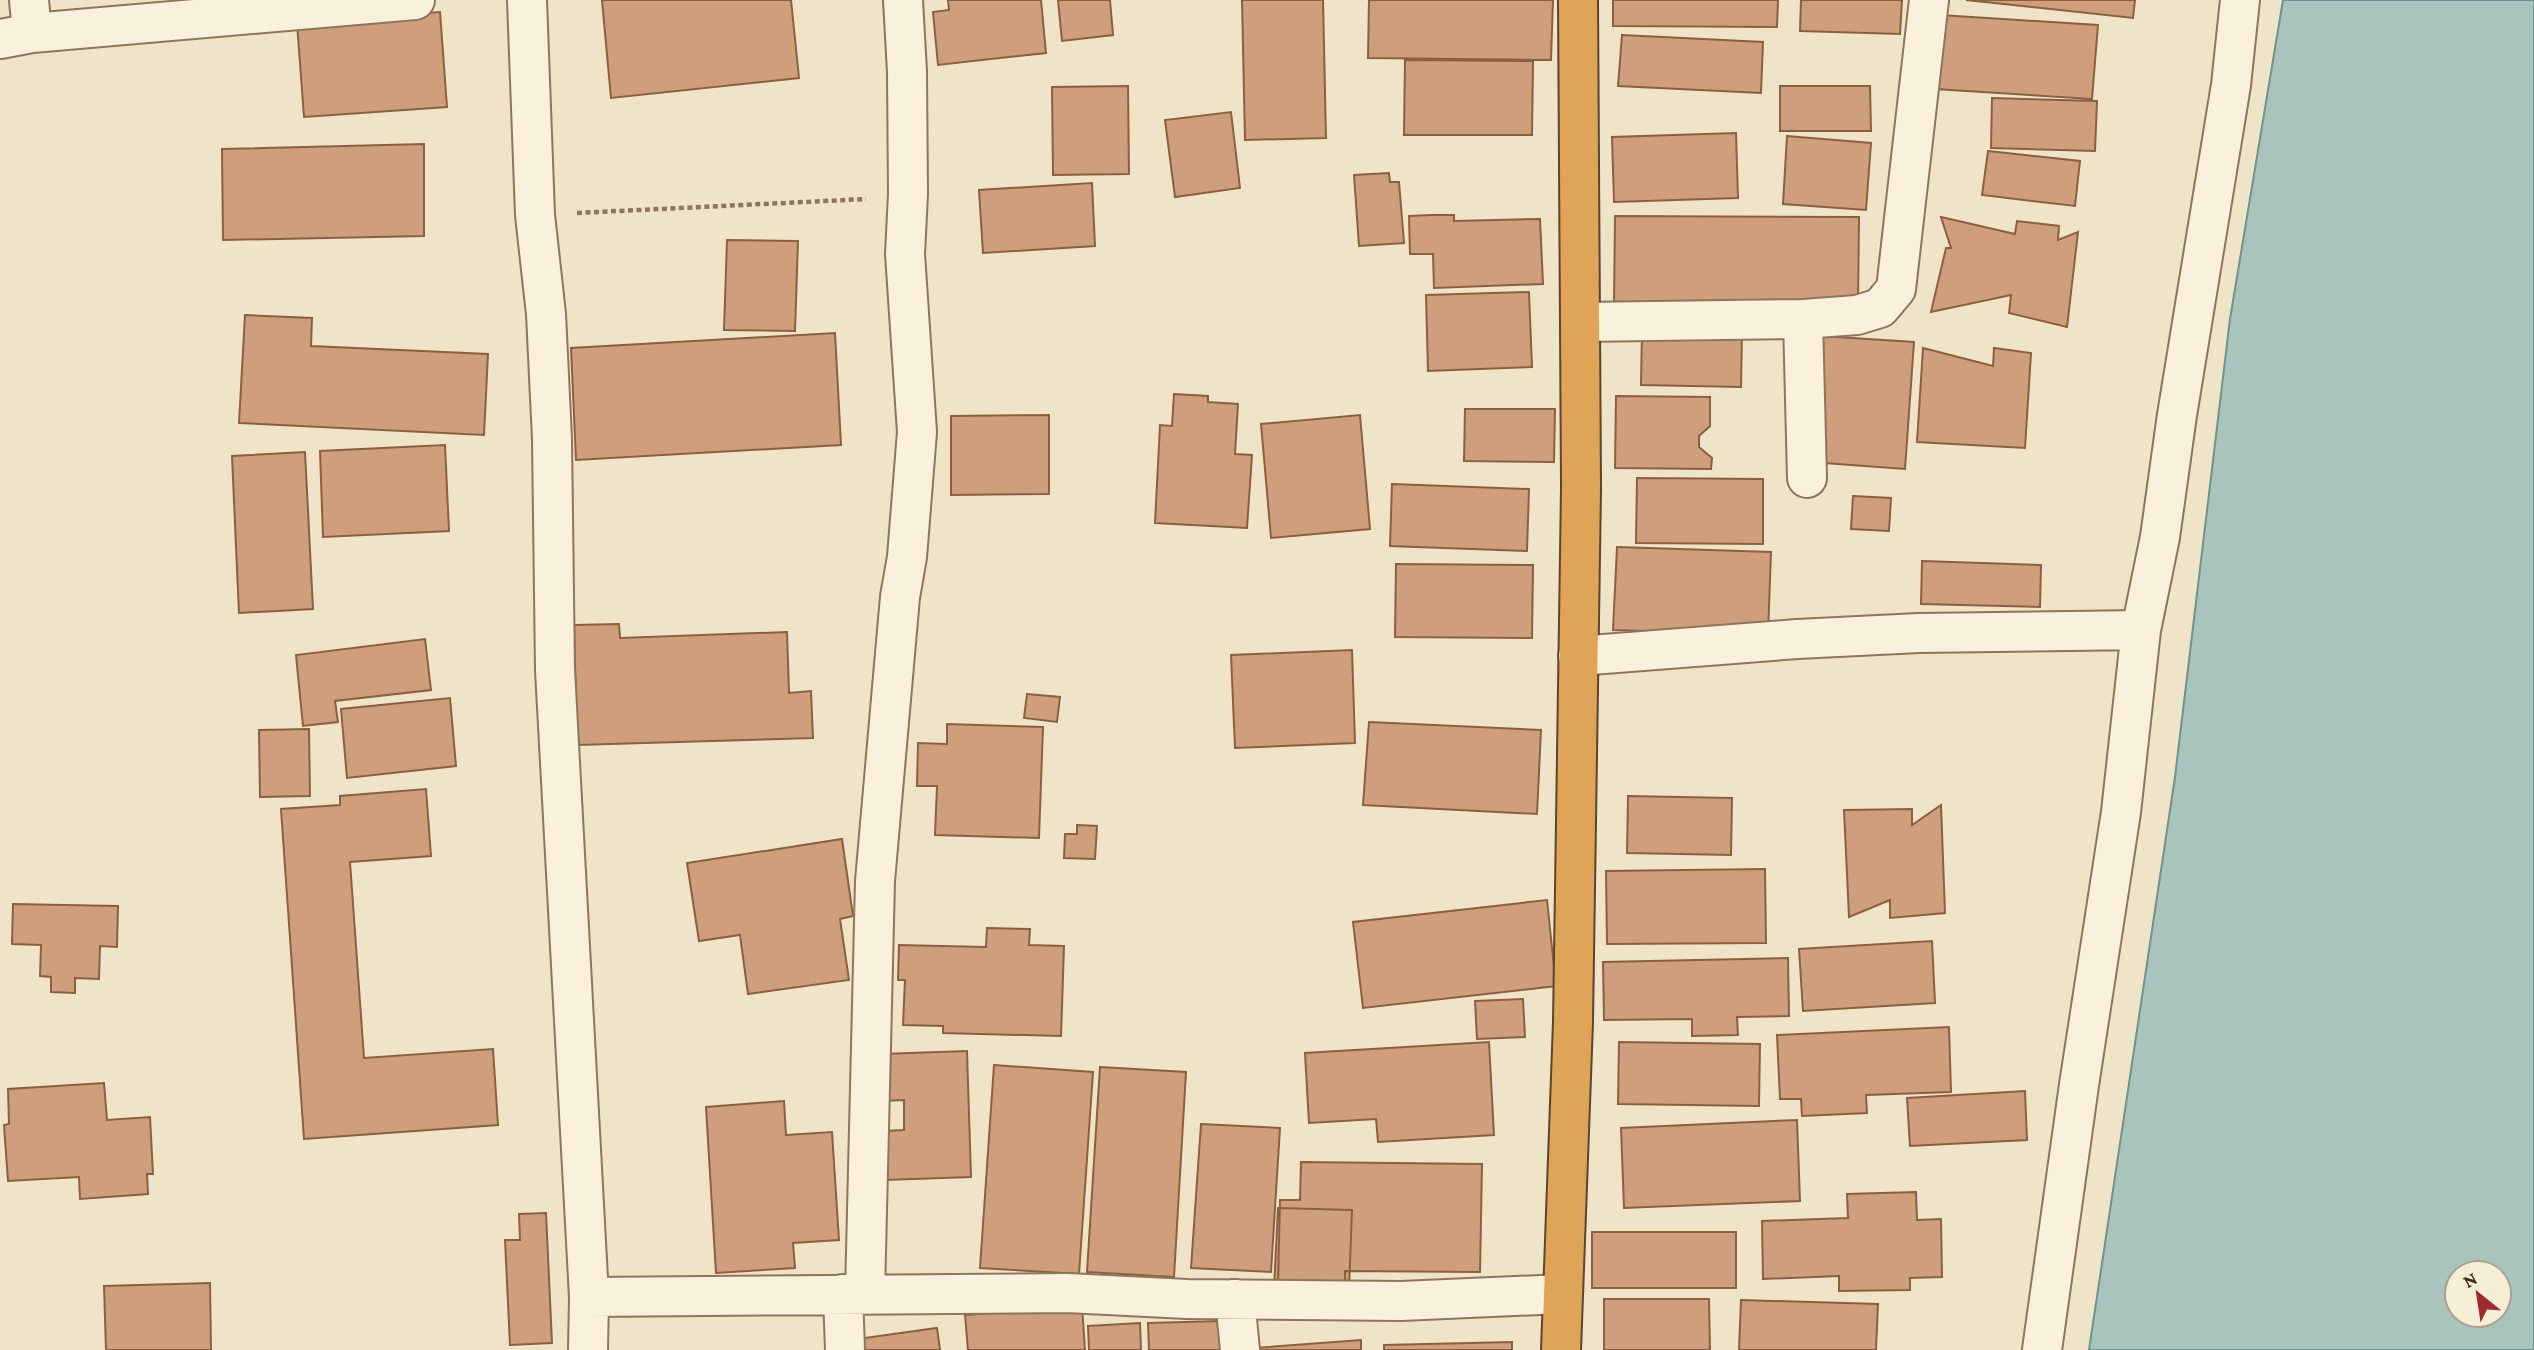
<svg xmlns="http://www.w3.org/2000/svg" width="2534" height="1350" viewBox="0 0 2534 1350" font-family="'Crimson Pro',serif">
  <rect width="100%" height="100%" fill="#f0e4c8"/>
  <path fill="#a9c4bc" stroke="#6f938a" stroke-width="2" fill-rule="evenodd" d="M2283,0H2534V1350H2089L2175,777L2230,319ZM2457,1273H2499V1315H2457Z"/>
  <path fill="#cf9f7d" stroke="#8d5f41" stroke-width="2" d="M602,0H791L799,78L611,98Z
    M948,0H1041L1046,53L938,65L933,12L949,10Z
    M1058,0H1110L1113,35L1062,41Z
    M1242,0H1323L1326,138L1245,140Z
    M1369,0H1553L1551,60L1368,58Z
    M1613,0H1778L1777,27L1613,26Z
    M1801,0H1902L1900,34L1800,31Z
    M1966,0H2135L2133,18Z
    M440,12L447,107L304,117L297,23Z
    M1940,15L2098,25L2092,99L1935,89Z
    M1622,35L1763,42L1761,93L1618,86Z
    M1405,60L1533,61L1532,135H1404Z
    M1128,86L1129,174L1053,175L1052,87Z
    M1780,86H1870L1871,131H1780Z
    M1992,98L2097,101L2095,151L1991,148Z
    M1231,112L1240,188L1175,197L1165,120Z
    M1736,133L1738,198L1614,202L1612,137Z
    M1787,136L1871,143L1866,210L1783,204Z
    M424,144V236L223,240L222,149Z
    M1988,151L2080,161L2075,206L1982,195Z
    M1389,173L1390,182H1399L1404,243L1359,246L1354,175Z
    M1092,183L1095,246L983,253L979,190Z
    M1431,215H1454V221L1540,219L1543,284L1434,288L1433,254H1410L1409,216Z
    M1615,216L1859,217L1858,306L1614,305Z
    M1941,217L2015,234L2017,221L2059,226L2058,240L2078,232L2067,327L2009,313L2011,295L1931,312L1946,248H1951Z
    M727,240L798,241L795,331L724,330Z
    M1529,292L1532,367L1428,371L1426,295Z
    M245,315L312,318L311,346L488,354L484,435L239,423Z
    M1642,330L1742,332L1741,387L1641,385Z
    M835,333L841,445L576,460L571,348Z
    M1821,336L1914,342L1905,469L1811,462Z
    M1923,348L1993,366L1994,348L2031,353L2025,448L1917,442Z
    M1174,394L1208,396V402L1238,404L1235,454L1252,455L1247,528L1155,523L1160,425L1172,426Z
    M1616,396L1710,397V426L1699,436V447L1712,458L1711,469L1615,468Z
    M1465,409H1555L1554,462L1464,461Z
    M1049,415V494L951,495V416Z
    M1360,415L1370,529L1271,538L1261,424Z
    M445,445L449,531L323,537L320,451Z
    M305,452L313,609L239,613L232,456Z
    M1637,478L1763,479V544L1636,543Z
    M1392,484L1529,489L1527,551L1390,546Z
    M1853,496L1891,498L1889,531L1851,529Z
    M1617,547L1771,552L1768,635L1613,630Z
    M1922,561L2041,565L2040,607L1921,604Z
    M1396,564L1533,565L1532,638L1395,637Z
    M619,624L620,638L787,632L789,693L811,691L813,738L577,745L574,625Z
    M425,639L431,690L335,701L338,722L303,726L296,655Z
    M1352,650L1355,743L1235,748L1231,655Z
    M1027,694L1060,697L1057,722L1024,718Z
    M450,698L456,766L347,778L341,709Z
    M1369,722L1541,730L1537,814L1363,805Z
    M947,724L1043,727L1039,838L935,835L937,786H917L918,743L947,744Z
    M309,729L310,796L260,797L259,730Z
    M426,789L431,856L350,862L364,1058L493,1049L498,1125L304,1139L281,809L340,805V796Z
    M1628,796L1732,798L1731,855L1627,853Z
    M1941,805L1945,913L1890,918V900L1849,917L1844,810L1912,809V825Z
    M1077,825L1097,826L1095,859L1064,858L1065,834H1077Z
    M842,839L853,916L840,919L849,980L748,994L740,935L699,941L687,863Z
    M1765,869L1766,943L1607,944L1606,871Z
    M1547,900L1556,986L1363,1008L1353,922Z
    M13,904L118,906L117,947L100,946L99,979L75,978V993L51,992V977L40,976L41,945L12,944Z
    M987,928L1030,929L1029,945L1064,946L1061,1036L943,1033V1026L903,1025L905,980H898L899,945L986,947Z
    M1932,941L1935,1003L1803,1011L1799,949Z
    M1788,958L1789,1016L1737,1017L1738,1035L1692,1036V1019L1604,1020L1603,962Z
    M1523,999L1525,1037L1477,1039L1475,1001Z
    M1949,1027L1951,1092L1866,1095L1867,1113L1802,1116L1801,1099H1780L1777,1035Z
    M1489,1042L1494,1135L1378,1142L1376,1119L1309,1123L1305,1053Z
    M1619,1042L1760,1044L1759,1106L1618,1104Z
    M967,1051L971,1177L884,1180L883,1131L904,1130V1100L882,1101L881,1054Z
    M994,1065L1093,1072L1079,1274L980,1268Z
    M1100,1067L1186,1072L1174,1277L1087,1272Z
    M104,1083L107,1120L150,1117L153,1174H147L148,1194L80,1199L79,1177L8,1181L4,1125L9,1124L8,1089Z
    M2025,1091L2027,1140L1910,1146L1907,1098Z
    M784,1101L786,1135L832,1132L839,1240L793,1243L795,1268L716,1273L706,1107Z
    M1797,1120L1800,1201L1624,1208L1621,1128Z
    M1201,1124L1280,1128L1271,1272L1191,1268Z
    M1301,1162L1482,1164L1480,1272L1345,1271V1285L1278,1284L1280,1200H1300Z
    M1916,1192L1917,1220L1941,1219L1942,1277L1910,1278V1290L1839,1291V1276L1763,1279L1762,1221L1848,1218L1847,1194Z
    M1278,1208L1352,1210L1349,1290L1274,1287Z
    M546,1213L552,1343L510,1345L505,1240H520L519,1214Z
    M1592,1232H1736V1288H1592Z
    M210,1283L211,1350H106L104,1286Z
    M1604,1299H1709L1710,1350H1604Z
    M1741,1300L1878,1304L1876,1350H1739Z
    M1082,1306L1085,1350H968L965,1315Z
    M1220,1321L1221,1350H1149L1148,1323Z
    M1140,1323L1141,1350H1089L1088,1326Z
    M937,1328L940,1350H859L857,1339Z
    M1361,1340V1350H1255V1348Z
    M1512,1342V1350H1384V1345Z"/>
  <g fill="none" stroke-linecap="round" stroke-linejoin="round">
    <defs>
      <path id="minor" d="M527,0L535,215L546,314L552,439L555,670L589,1297L588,1350
        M32,33L415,0
        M0,39L32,33L29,0
        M1803,319L1807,478
        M1580,322L1803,319L1857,315L1880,308L1896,289L1929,0
        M1578,656L1797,639L1919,633L2141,630
        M843,1294L845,1350
        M865,1294L875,881L900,597L907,557L917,432L905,254L908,194L907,72L903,0
        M589,1297L1067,1293L1187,1299L1401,1301L1562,1294
        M1235,1299L1240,1350
        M2042,1350L2079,1085L2121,812L2141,630L2160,537L2177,415L2231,85L2240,0"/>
      <path id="highway" d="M1561,1350L1573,1022L1581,488L1578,0"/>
    </defs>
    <use href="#minor" stroke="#8d765c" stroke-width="42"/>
    <use href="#highway" stroke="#5b4430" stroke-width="42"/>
    <path stroke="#8d765c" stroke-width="4.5" stroke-dasharray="5 3.5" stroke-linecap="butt" d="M577,213L866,199"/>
    <use href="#minor" stroke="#faf1dc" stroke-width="38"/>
    <use href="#highway" stroke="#e0a458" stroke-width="38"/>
  </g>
  <g transform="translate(2478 1294) rotate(330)"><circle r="33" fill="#f7eed8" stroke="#ada18e" stroke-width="2"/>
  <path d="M0-5L12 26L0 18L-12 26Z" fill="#9e2a2b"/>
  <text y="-10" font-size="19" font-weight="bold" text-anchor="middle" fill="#3d2e20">N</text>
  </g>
</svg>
